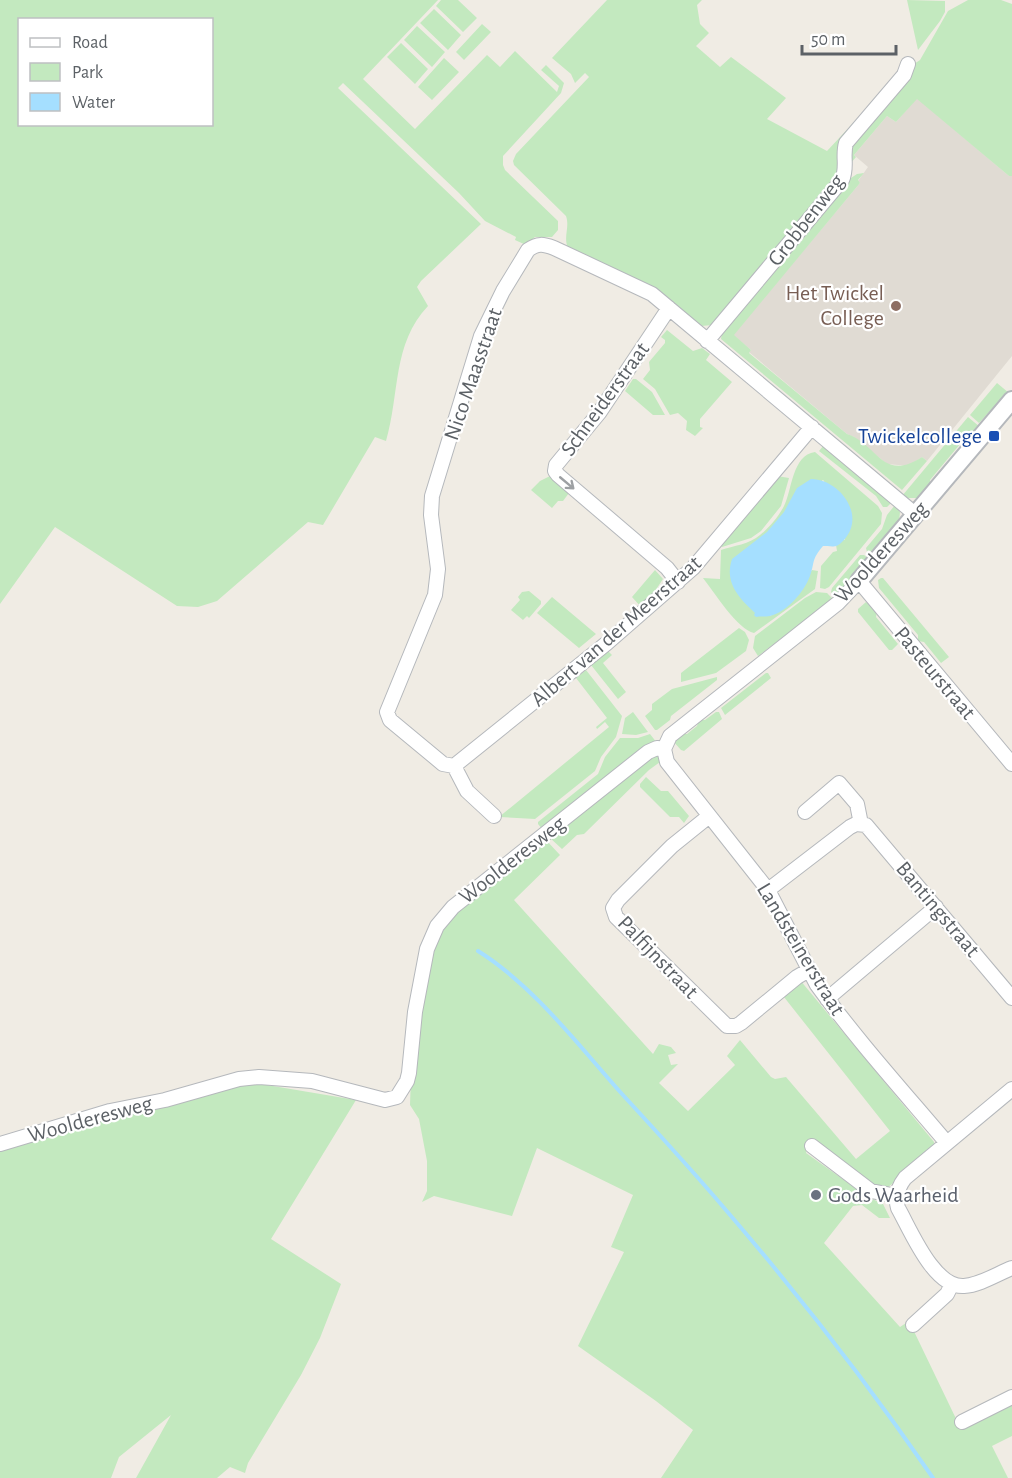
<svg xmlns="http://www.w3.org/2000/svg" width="1012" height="1478" viewBox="0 0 1012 1478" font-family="'Alegreya Sans',sans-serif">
  <rect width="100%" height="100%" fill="#f0ece4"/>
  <path fill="#e0dbd3" d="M917,98L1009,176H1012V356L927,461L922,457L909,466L887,464L854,437L847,434L749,352L751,350L733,335L860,183L858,181L868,167L854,155L887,116L896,122Z"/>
  <path fill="#c3e9bf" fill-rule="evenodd" d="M0,0H438L363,79L415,129L487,55L500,67L515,51L557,92L559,86L541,70L546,65L564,83L561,93L503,156V165L505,170L558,221V230L552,237H535L526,245L515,240L516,237L485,221L459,193L343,83L338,88L481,224L421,281L417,287L428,306C392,344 400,393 386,441L375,437L323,525L308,522L217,601L198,607L177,606L55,527L0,604ZM20,20H212V124H20Z
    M441,0H458L477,18L463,32L436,6Z
    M607,0H702L697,5L700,24L709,33L696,46L720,67L731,57L786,98L767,119L827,151L856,120L860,122L840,174L713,325L701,326L657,291L638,280L568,248C563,237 570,227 566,216L514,165L513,161L516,154L589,77L585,73L575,83L571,74L552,58Z
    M907,0L945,1V12L940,21L918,50Z
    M968,0H1001L1012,4V176H1009L917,99L896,122L887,116L854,155L856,157L850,164V148L914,64L920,60L948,11Z
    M434,9L461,35L448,50L420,23Z
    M482,24L491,32L464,60L456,52Z
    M417,26L445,52L432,67L404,40Z
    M401,43L428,69L415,84L387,57Z
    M444,58L459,72L432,100L418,87Z
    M864,173L858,180L860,183L734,335L751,350L749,353L847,434C878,444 882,483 922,457L927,461L902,490L721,339L722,333L848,180L857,174Z
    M667,330L693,351L702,348L710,354L706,360L732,382L700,419V427L703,428L695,436L686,430L687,421L678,413L670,415L655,389L643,379L650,370L649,362L665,343V340L661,337Z
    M633,379H636L652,392L665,415H653L625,391Z
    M997,383L1009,393L992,413L990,411L979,423L970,415Z
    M968,417L980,427L972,437H966L930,480V487L918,498H907L902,496Z
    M824,445L892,502L887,507H883L876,496L819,451Z
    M815,452L878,506L882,513L881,524L829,587L825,589L820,588L821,566L833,552L837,551L836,545L841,540H845L824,481L823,480L789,507L774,527L755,615L770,616L777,612L812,570L818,571L815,589L754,633C738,630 714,592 703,578L720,579L721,550C733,546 750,544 760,535C769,528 779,516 784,506C792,491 792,455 815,452Z
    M550,476L569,493L563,501H558L552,508L531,490L540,481Z
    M777,476L789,478L781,506L761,531L751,538L722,547L720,545Z
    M895,505L900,512L899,522L871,556L867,552L866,548L882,529L887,515Z
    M860,555H864L869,559L835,597L831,592L832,588Z
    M655,570L663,579L657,588L659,592L641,607L632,597Z
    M881,578H883L949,657L941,663L924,642L918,641V635L879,588L878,580Z
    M529,591L541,601V604L529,618L527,616L523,620L511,610L520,600L518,597L522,592Z
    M816,592L827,593L833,599L758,656L753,648L755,636L805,598Z
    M552,597L596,634L579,648L537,613Z
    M866,602L877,612L876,617L898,644L892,650H889L858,612V609Z
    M739,628L745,632L749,640L746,651L716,673L681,682V673Z
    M608,651L612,655L603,663L626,692L618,699L591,665Z
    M586,670L622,716L616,737L601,757L595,771L535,819L499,817L609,727L605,722L597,729L596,727L607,718L576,678Z
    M766,673H768L771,678L725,715L721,708Z
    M717,677V680L671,716L670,720L657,730H655L645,716L652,710V704L672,689Z
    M633,712L648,732L636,735L622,734L625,718Z
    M716,712H719L722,719L684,751L681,750L673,741L682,734H687L697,726L699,720H705Z
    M650,734L657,743L543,830L538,824V822L598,774L605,757L620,738H638Z
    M658,754L660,762L649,770L584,834L577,835L562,849L549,837L650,756Z
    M646,777L661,791H668L689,816L684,823L679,817H670L640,787V784Z
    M546,840L560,855L514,900L653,1054L659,1044L671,1047L676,1053L668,1055L671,1065L678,1064L659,1083L688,1111L735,1065L727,1056L740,1040L771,1077L775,1079L786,1077L856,1159L890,1131L780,992L800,980L934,1142V1145L931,1151L886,1189H879L810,1141L806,1153L868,1197L883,1204L890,1218H879L862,1205L853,1206L824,1243L900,1327L909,1321L960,1427L1012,1402V1436L992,1446L1008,1478H661L693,1430L656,1401L578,1346L624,1252L611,1247L633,1195L537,1148L512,1216L434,1196L422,1202L427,1191V1161L419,1119L410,1105L412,1045L430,947L451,914Z
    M255,1083L356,1100L271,1239L341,1284L320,1338L301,1375L248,1463L245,1473L230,1467L217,1478H136L171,1415L119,1457L111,1478H0V1148L229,1087Z"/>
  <path fill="#a5dfff" d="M811,479C838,479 864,512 847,536C845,539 840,545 836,546C834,547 826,546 823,546C811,560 815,562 810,576C804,592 787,612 770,616C765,617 760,616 756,617L754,615L755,613C739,598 724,583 732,559L767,532L784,512L797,488Z"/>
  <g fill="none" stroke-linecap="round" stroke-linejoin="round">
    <path stroke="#a5dfff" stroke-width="4" d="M478,951C534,986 579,1046 622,1094C657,1132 692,1170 725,1209C799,1295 869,1385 933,1478"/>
    <defs>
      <path id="minor" d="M669,308L599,413L556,465L555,471L558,475L667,568L678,582
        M707,341L842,180C848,167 842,156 846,143L904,75L908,64
        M664,749L667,762L768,890L817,985C857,1040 903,1091 947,1143
        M454,766L443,764L390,720L387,712L435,595L438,569L431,515L432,496L481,336L503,291L528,250C538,243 543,244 554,248L652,294L915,514
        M454,766L607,643L693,568L812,427
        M454,766L467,791L494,816
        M805,812L839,783L857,804L861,824
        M708,817L672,846L618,900L613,908L616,917L727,1026H736L741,1023L797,977L809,970
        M768,890L850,827L856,824L866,825L1012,998
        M827,999L936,907
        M1012,1089L905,1178C898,1187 895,1197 898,1208C911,1231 934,1288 964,1286C980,1285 997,1274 1012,1268
        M0,1144L110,1111L165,1100L239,1079L259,1077L312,1081L385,1100L397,1097L407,1081L409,1073L415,1012L427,949L437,926L453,907L648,752L657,748L664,749L670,736L838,603L859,581L1012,764
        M812,1146L871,1191L897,1196
        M913,1325L947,1294L952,1284
        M962,1422L1012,1397"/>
      <path id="tertiary" d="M859,581L1012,400"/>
    </defs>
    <use href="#minor" stroke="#b5b8bc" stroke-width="16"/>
    <use href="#tertiary" stroke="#b5b8bc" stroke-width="20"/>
    <use href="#minor" stroke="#fff" stroke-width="14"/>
    <use href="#tertiary" stroke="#fff" stroke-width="16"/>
  </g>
  <defs><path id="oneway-shaft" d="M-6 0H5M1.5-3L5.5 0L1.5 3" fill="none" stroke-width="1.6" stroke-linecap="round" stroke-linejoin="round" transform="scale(1.5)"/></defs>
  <use stroke="#9da0a3" href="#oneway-shaft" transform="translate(567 483) rotate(40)"/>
  <circle fill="#8d6e63" stroke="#fff" stroke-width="2" cx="896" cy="306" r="6"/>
  <rect fill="#1a4fb4" stroke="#fff" stroke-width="2" x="988" y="430" width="12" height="12" rx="3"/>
  <circle fill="#6b7280" stroke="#fff" stroke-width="2" cx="816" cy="1195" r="6"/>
  <g text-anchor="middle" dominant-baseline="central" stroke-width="4.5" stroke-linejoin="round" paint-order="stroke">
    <g font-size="22" fill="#5c6166" stroke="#fff">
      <text transform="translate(806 220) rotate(-52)">Grobbenweg</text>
      <text transform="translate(473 374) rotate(-71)">Nico Maasstraat</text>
      <text transform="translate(605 399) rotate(-54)">Schneiderstraat</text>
      <text transform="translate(881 552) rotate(-48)">Woolderesweg</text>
      <text transform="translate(616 631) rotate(-41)">Albert van der Meerstraat</text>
      <text transform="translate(935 673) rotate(50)">Pasteurstraat</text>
      <text transform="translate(512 860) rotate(-38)">Woolderesweg</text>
      <text transform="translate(938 909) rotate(50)">Bantingstraat</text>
      <text transform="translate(801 949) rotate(59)">Landsteinerstraat</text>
      <text transform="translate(658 957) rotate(46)">Palfijnstraat</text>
      <text transform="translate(90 1119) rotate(-15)">Woolderesweg</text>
    </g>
    <g font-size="22" fill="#785e54" stroke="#fff" text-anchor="end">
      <text x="884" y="293">Het Twickel<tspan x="884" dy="25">College</tspan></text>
    </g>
    <g font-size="22" fill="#164399" stroke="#fff" text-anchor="end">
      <text x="982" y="436">Twickelcollege</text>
    </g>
    <g font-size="22" fill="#5b616d" stroke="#fff" text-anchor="start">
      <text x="828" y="1195">Gods Waarheid</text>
    </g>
  </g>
  <rect x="18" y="18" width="195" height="108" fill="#ffffff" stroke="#bec0c2" stroke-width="1.5"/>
  <rect x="30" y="38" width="30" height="9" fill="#ffffff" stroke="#bec0c2" stroke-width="1.5"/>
  <text x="72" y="48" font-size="18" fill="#5c6166">Road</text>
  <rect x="30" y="63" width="30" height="18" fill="#c3e9bf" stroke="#bec0c2" stroke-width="1.5"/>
  <text x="72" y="78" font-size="18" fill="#5c6166">Park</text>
  <rect x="30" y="93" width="30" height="18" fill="#a5dfff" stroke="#bec0c2" stroke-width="1.5"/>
  <text x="72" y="108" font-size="18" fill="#5c6166">Water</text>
  <path d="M802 45v9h94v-9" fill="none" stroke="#5c6166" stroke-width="3"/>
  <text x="811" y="45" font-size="18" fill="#5c6166" stroke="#ffffff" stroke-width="4.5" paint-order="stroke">50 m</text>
</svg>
